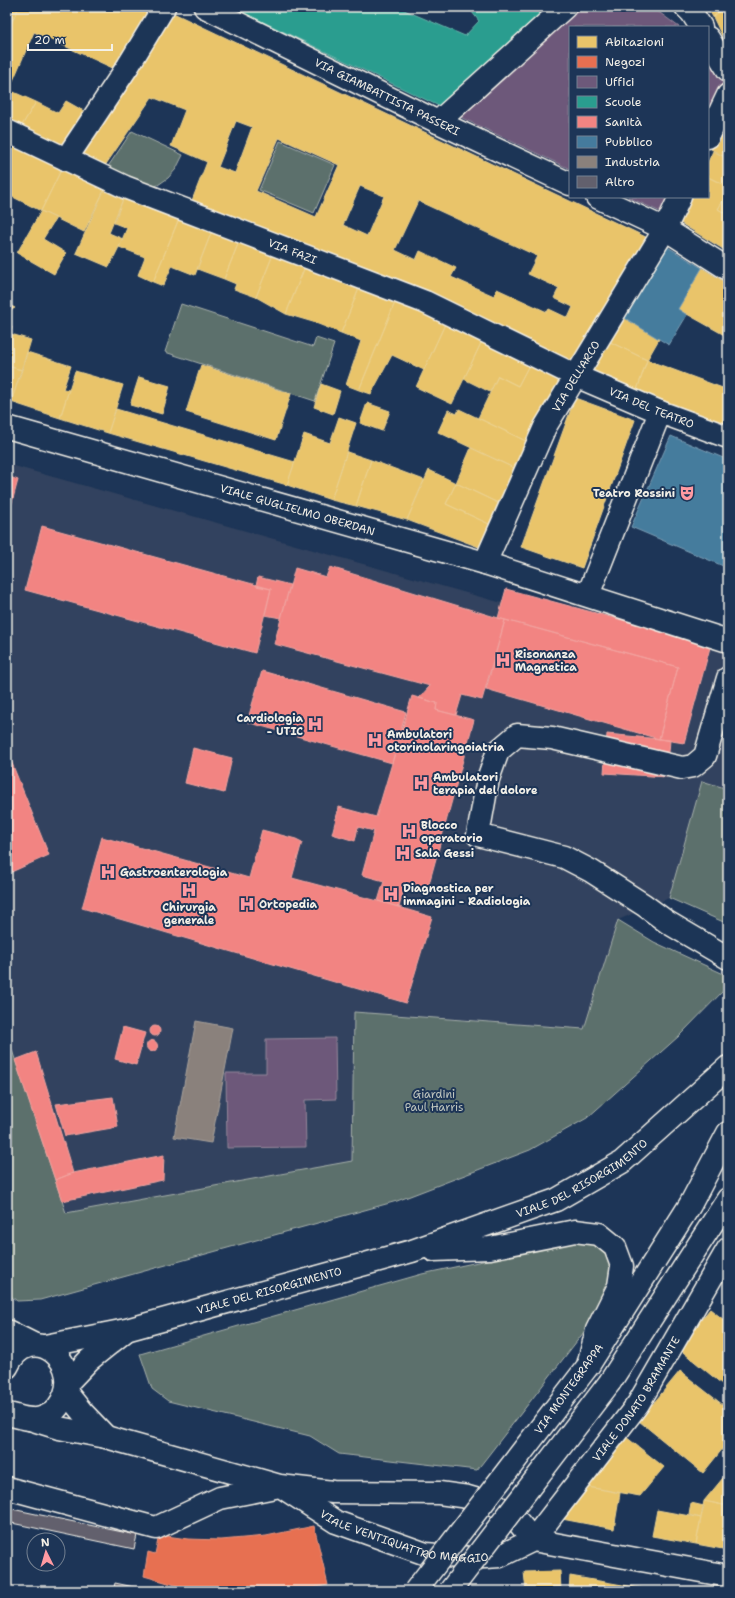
<svg xmlns="http://www.w3.org/2000/svg" width="735" height="1598" viewBox="0 0 735 1598" font-family="'Shantell Sans',sans-serif">
  <rect width="100%" height="100%" fill="#1d3557"/>
  <filter id="ink" filterUnits="userSpaceOnUse"><feTurbulence type="fractalNoise" baseFrequency=".025" numOctaves="2"/><feDisplacementMap in="SourceGraphic" scale="8" xChannelSelector="R" yChannelSelector="G"/><feConvolveMatrix kernelMatrix="1 2 1 2 8 2 1 2 1" color-interpolation-filters="sRGB"/></filter>
  <g filter="url(#ink)">
    <path fill="#32425e" d="M7,464L502,603L728,650V789L702,781L669,898L618,920L585,1029L354,1012L352,1161L66,1213L7,1035Z"/>
    <path fill="#5b706c" stroke="#a8b0aa" d="M132,131L183,155L176,169L168,178L158,185L146,189L105,171Z
      M280,141L335,165L314,213L259,190Z
      M181,304L313,347L316,338L334,344L315,401L165,352Z
      M702,781L728,789V924L669,898Z
      M618,920L654,942L728,976V986L679,1036L587,1118L530,1150L397,1201L40,1300L17,1301L7,1293V1035L66,1213L352,1161L354,1012L584,1029Z
      M576,1241L593,1243L607,1254L612,1266L607,1288L584,1332L477,1470L339,1454L310,1436L168,1401L152,1389L140,1354L422,1274Z"/>
    <path fill="#e9c46a" stroke="#ecd290" fill-rule="evenodd" d="M7,7H19L13,19L7,16Z
      M19,7H157L117,70L34,32L9,90L7,89V33Z
      M707,7H724L713,17Z
      M724,7H728V41L726,44L713,17Z
      M167,10L652,240L572,367L191,203L207,162L171,146L185,110L152,97L102,170L73,155ZM236,121L252,127L235,173L218,167ZM279,138L339,165L316,217L256,191ZM360,186L384,196L367,236L343,225ZM418,201L537,256L528,274L559,288L554,298L573,307L568,318L549,309L547,312L497,289L494,296L451,277L456,268L420,251L416,260L395,250Z
      M7,16L13,19L7,33Z
      M9,90L36,102L21,127L7,121V96Z
      M66,101L89,114L66,150L21,127L36,102L58,113Z
      M725,120L728,123V159L711,149Z
      M7,140L63,166L41,211L9,195L7,199Z
      M713,151L728,159V182L726,186L708,177V162Z
      M63,166L106,186L84,232L41,211Z
      M708,177L728,187V193L718,209L728,215V252L679,222L690,197H708Z
      M106,186L125,194L109,233L123,239L109,267L76,253Z
      M728,193V215L718,209Z
      M125,194L180,216L153,282L138,275L145,257L119,247L127,228L114,223Z
      M41,211L56,218L43,239L66,253L54,274L17,253Z
      M180,216L213,228L195,275L172,266L163,286L153,282Z
      M213,228L240,239L224,279L197,269Z
      M240,239L274,252L256,297L234,289L236,284L224,279Z
      M274,252L306,264L286,314L256,297Z
      M306,264L360,286L341,333L313,322L286,314Z
      M702,268L728,284V337L678,309Z
      M360,286L396,300L359,390L346,385L361,341L341,333Z
      M396,300L445,324L424,370L392,355L371,394L359,390Z
      M7,304L15,308L7,312Z
      M618,314L659,339L647,360L604,339Z
      M7,319L12,328L7,331Z
      M445,324L482,341L452,404L416,387Z
      M11,334L31,340L22,370L7,366V345Z
      M604,339L647,360L636,393L584,372Z
      M482,341L529,365L518,386L498,376L490,392L464,379Z
      M27,352L71,366L63,389L69,390L60,418L11,402Z
      M647,360L728,390V427L636,393Z
      M201,365L291,394L276,440L186,412Z
      M529,365L560,382L528,442L478,418L498,376L518,386Z
      M7,366L22,370L11,402L7,401Z
      M75,371L123,385L108,433L60,418Z
      M139,377L170,386L162,414L130,405Z
      M321,384L340,391L333,414L314,407Z
      M575,398L635,420L582,568L521,547Z
      M367,403L390,411L382,431L360,423Z
      M116,409L295,462L287,485L108,433Z
      M459,409L528,442L516,469L438,432L448,410L457,414Z
      M339,417L356,423L331,500L287,485L304,434L330,443Z
      M471,448L516,469L498,503L456,483Z
      M347,452L371,460L356,506L331,500Z
      M371,460L424,480L407,520L356,506Z
      M429,470L456,483L446,504L489,524L479,547L407,520Z
      M456,483L498,503L489,524L446,504Z
      M710,1309L728,1323V1377L722,1384L678,1348Z
      M680,1371L728,1409V1442L703,1473L639,1421Z
      M626,1437L664,1467L640,1496L588,1487Z
      M728,1472V1506L704,1501Z
      M588,1487L620,1493L614,1529L562,1519Z
      M704,1501L728,1506V1550L696,1544Z
      M691,1503L704,1506L701,1518L689,1515Z
      M657,1510L701,1518L696,1544L652,1536Z
      M560,1571L561,1590H569L570,1576L652,1590V1591H526L524,1572Z"/>
    <path fill="#e76f51" stroke="#eb967e" d="M314,1526L328,1585L316,1587V1591H196L144,1576L148,1552L155,1554L159,1535L188,1539L221,1540L266,1536Z"/>
    <path fill="#6d597a" stroke="#96879b" d="M580,7H652L679,27H570V169L458,116Z
      M708,59L726,79L708,118Z
      M628,197H671L663,213Z
      M335,1038L336,1099L305,1100L306,1147L227,1148L226,1073H266V1039Z"/>
    <path fill="#2a9d8f" stroke="#67b6aa" d="M232,7H397L465,36L479,21L472,12L478,7H547L439,106Z"/>
    <path fill="#f28482" stroke="#f3a5a1" d="M7,476L18,480L7,521Z
      M42,526L271,589L255,653L25,590Z
      M330,567L505,620L482,700L462,695L456,715L436,710L437,703L419,698L430,686L274,644L295,568L326,577Z
      M258,577L290,585L281,618L265,615L271,589L256,586Z
      M506,589L711,644L684,743L659,739L678,667L498,618Z
      M505,620L678,667L659,739L486,689Z
      M262,671L406,712L392,763L247,722Z
      M412,696L437,703L436,710L474,720L426,895L404,889L399,907L378,901L384,881L362,875L374,831L358,827L355,841L332,834L339,807L376,817Z
      M607,734L670,740L667,777L604,773Z
      M193,748L232,758L224,793L185,783Z
      M7,751L49,855L7,874Z
      M262,830L296,839L302,842L292,878L378,901L432,917L406,1003L82,908L102,837L249,878Z
      M150 1031a5 5 0 1 1 10 0a5 5 0 1 1-10 0Z
      M123,1027L145,1033L136,1065L115,1059Z
      M146.5 1046a5.5 5.5 0 1 1 11 0a5.5 5.5 0 1 1-11 0Z
      M36,1052L73,1173L55,1180L15,1060Z
      M113,1097L118,1127L65,1136L56,1104Z
      M164,1155L163,1180L62,1201L55,1180L73,1173Z"/>
    <path fill="#457b9d" stroke="#7a9eb4" d="M661,243L702,268L678,309L687,315L669,345L618,314Z
      M671,436L728,460V568L631,527Z"/>
    <path fill="#8a817c" stroke="#aaa39c" d="M196,1021L233,1028L211,1143L174,1137Z"/>
    <path fill="#62606d" stroke="#f4f1e8" d="M7,1508L137,1535L134,1549L7,1522Z
      M115,1583L148,1590V1591H113Z"/>
    <g fill="none" stroke-linecap="round" stroke-linejoin="round">
      <defs>
        <g id="minor">
          <path id="s1" d="M205,7L438,122L570,184"/>
          <path d="M686,7L692,13L701,27"/>
          <path d="M708,38L728,70"/>
          <path d="M438,122L565,7"/>
          <path id="s2" d="M7,131L125,187L425,302L576,376L660,412L728,437"/>
          <path d="M708,137L728,95"/>
          <path d="M66,159L128,66L164,7"/>
          <path d="M597,197L665,229L728,269"/>
          <path id="s3" d="M7,427L485,563L728,641"/>
          <path id="s4" d="M485,563L545,427L665,229L680,197"/>
          <path d="M588,595L660,412"/>
          <path d="M728,678L705,756L693,766L682,768L552,738L517,735L498,751L488,779L478,835L564,857L591,871L644,905L667,922L728,958"/>
          <path d="M433,1250L490,1248L575,1231L599,1234L615,1247L622,1266L619,1286L597,1330L589,1361"/>
          <path d="M7,1331L35,1345"/>
          <path id="s5" d="M45,1346L126,1330L412,1251L556,1200L622,1162L728,1067"/>
          <path d="M7,1367C30,1317 90,1364 58,1407C52,1415 40,1420 31,1419C23,1419 15,1415 7,1414"/>
          <path d="M68,1382L89,1360L124,1332"/>
          <path d="M66,1392L82,1412L106,1437"/>
          <path d="M30,1419L59,1428L106,1437L280,1486L333,1492L439,1493L468,1497L496,1505L519,1523L533,1540"/>
          <path d="M7,1488L156,1528L220,1498L275,1487"/>
          <path id="s6" d="M285,1489L336,1522L426,1554L470,1558L500,1556L533,1540L728,1576"/>
          <path id="s7" d="M533,1540L638,1404L728,1249"/>
        </g>
        <path id="major" d="M588,1366L690,1205L728,1133
          M610,1382L728,1199"/>
      </defs>
      <use href="#minor" stroke="#f4f1e8" stroke-width="25"/>
      <use href="#major" stroke="#f4f1e8" stroke-width="25"/>
      <use href="#minor" stroke="#1d3557" stroke-width="22"/>
      <use href="#major" stroke="#1d3557" stroke-width="22"/>
      <defs>
        <path id="major-bridge" d="M415,1591L588,1366
          M450,1591L610,1382"/>
      </defs>
      <use href="#major-bridge" stroke="#f4f1e8" stroke-width="25" stroke-linecap="butt"/>
      <use href="#major-bridge" stroke="#1d3557" stroke-width="22"/>
    </g>
  </g>
  <defs>
    <symbol id="theatre-bare" viewBox="-9 -9 18 18"><path d="M-5-5.5Q0-4 5-5.5V0Q5 5 0 6Q-5 5-5 0ZM-3.3-2.5H-1v1.5H-3.3ZM1-2.5H3.3v1.5H1ZM-2.8 1Q0 5.5 2.8 1Z" fill="#ff9aa2" stroke="#1d3557" stroke-width="2.5" paint-order="stroke"/></symbol>
    <symbol id="hospital-bare" viewBox="-9 -9 18 18"><path d="M-5-5h3v3.5h4V-5h3V5h-3V1.5h-4V5h-3Z" fill="#ff9aa2" stroke="#1d3557" stroke-width="2.5" paint-order="stroke"/></symbol>
  </defs>
  <g fill-rule="evenodd">
    <use href="#theatre-bare" x="676" y="482" width="22" height="22"/>
    <use href="#hospital-bare" x="492" y="649" width="22" height="22"/>
    <use href="#hospital-bare" x="304" y="713" width="22" height="22"/>
    <use href="#hospital-bare" x="364" y="729" width="22" height="22"/>
    <use href="#hospital-bare" x="410" y="772" width="22" height="22"/>
    <use href="#hospital-bare" x="398" y="820" width="22" height="22"/>
    <use href="#hospital-bare" x="392" y="842" width="22" height="22"/>
    <use href="#hospital-bare" x="97" y="861" width="22" height="22"/>
    <use href="#hospital-bare" x="178" y="879" width="22" height="22"/>
    <use href="#hospital-bare" x="380" y="883" width="22" height="22"/>
    <use href="#hospital-bare" x="236" y="893" width="22" height="22"/>
  </g>
  <g text-anchor="middle" dominant-baseline="central" stroke-width="4" stroke-linejoin="round" paint-order="stroke">
    <g font-size="11" fill="#f4f1e8" stroke="#1d3557">
      <text stroke="none"><textPath href="#s1" startOffset="203">VIA GIAMBATTISTA PASSERI</textPath></text>
      <text stroke="none"><textPath href="#s2" startOffset="310">VIA FAZI</textPath></text>
      <text stroke="none"><textPath href="#s4" startOffset="208">VIA DELL'ARCO</textPath></text>
      <text stroke="none"><textPath href="#s2" startOffset="702">VIA DEL TEATRO</textPath></text>
      <text stroke="none"><textPath href="#s3" startOffset="302">VIALE GUGLIELMO OBERDAN</textPath></text>
      <text stroke="none"><textPath href="#s5" startOffset="565">VIALE DEL RISORGIMENTO</textPath></text>
      <text stroke="none"><textPath href="#s5" startOffset="231">VIALE DEL RISORGIMENTO</textPath></text>
      <text transform="translate(569 1389) rotate(-54)">VIA MONTEGRAPPA</text>
      <text stroke="none"><textPath href="#s7" startOffset="175">VIALE DONATO BRAMANTE</textPath></text>
      <text stroke="none"><textPath href="#s6" startOffset="131">VIALE VENTIQUATTRO MAGGIO</textPath></text>
    </g>
    <g font-size="11" font-weight="bold" fill="#f4f1e8" stroke="#1d3557" text-anchor="start">
      <text x="675" y="493" text-anchor="end">Teatro Rossini</text>
      <text x="515" y="654">Risonanza<tspan x="515" dy="13">Magnetica</tspan></text>
      <text x="303" y="718" text-anchor="end">Cardiologia<tspan x="303" dy="13">- UTIC</tspan></text>
      <text x="387" y="734">Ambulatori<tspan x="387" dy="13">otorinolaringoiatria</tspan></text>
      <text x="433" y="777">Ambulatori<tspan x="433" dy="13">terapia del dolore</tspan></text>
      <text x="421" y="825">Blocco<tspan x="421" dy="13">operatorio</tspan></text>
      <text x="415" y="853">Sala Gessi</text>
      <text x="120" y="872">Gastroenterologia</text>
      <text x="403" y="888">Diagnostica per<tspan x="403" dy="13">immagini - Radiologia</tspan></text>
      <text x="259" y="904">Ortopedia</text>
      <text x="189" y="907" text-anchor="middle">Chirurgia<tspan x="189" dy="13">generale</tspan></text>
    </g>
    <g font-size="11" fill="#bec4bd" stroke="#1d3557">
      <text x="434" y="1094">Giardini<tspan x="434" dy="13">Paul Harris</tspan></text>
    </g>
  </g>
  <rect width="735" height="1598" fill="none" stroke="#1d3557" stroke-width="24"/>
  <rect x="12" y="12" width="711" height="1574" fill="none" stroke="#f4f1e8" stroke-width="1.5" filter="url(#ink)"/>
  <rect x="569" y="26" width="140" height="172" fill="#1d3557" stroke="#738091"/>
  <rect x="577" y="36" width="20" height="12" fill="#e9c46a" stroke="#738091"/>
  <text x="605" y="46" font-size="12" fill="#f4f1e8">Abitazioni</text>
  <rect x="577" y="56" width="20" height="12" fill="#e76f51" stroke="#738091"/>
  <text x="605" y="66" font-size="12" fill="#f4f1e8">Negozi</text>
  <rect x="577" y="76" width="20" height="12" fill="#6d597a" stroke="#738091"/>
  <text x="605" y="86" font-size="12" fill="#f4f1e8">Uffici</text>
  <rect x="577" y="96" width="20" height="12" fill="#2a9d8f" stroke="#738091"/>
  <text x="605" y="106" font-size="12" fill="#f4f1e8">Scuole</text>
  <rect x="577" y="116" width="20" height="12" fill="#f28482" stroke="#738091"/>
  <text x="605" y="126" font-size="12" fill="#f4f1e8">Sanità</text>
  <rect x="577" y="136" width="20" height="12" fill="#457b9d" stroke="#738091"/>
  <text x="605" y="146" font-size="12" fill="#f4f1e8">Pubblico</text>
  <rect x="577" y="156" width="20" height="12" fill="#8a817c" stroke="#738091"/>
  <text x="605" y="166" font-size="12" fill="#f4f1e8">Industria</text>
  <rect x="577" y="176" width="20" height="12" fill="#62606d" stroke="#738091"/>
  <text x="605" y="186" font-size="12" fill="#f4f1e8">Altro</text>
  <g transform="translate(46 1552) rotate(355)"><circle r="19" fill="#1d3557" stroke="#738091"/>
  <path d="M0-3L7 15L0 10L-7 15Z" fill="#ff9aa2"/>
  <text y="-6" font-size="11" font-weight="bold" text-anchor="middle" fill="#f4f1e8">N</text>
  </g>
  <path d="M28 44v6h84v-6" fill="none" stroke="#f4f1e8" stroke-width="2"/>
  <text x="34" y="44" font-size="12" fill="#f4f1e8" stroke="#1d3557" stroke-width="3" paint-order="stroke">20 m</text>
</svg>
